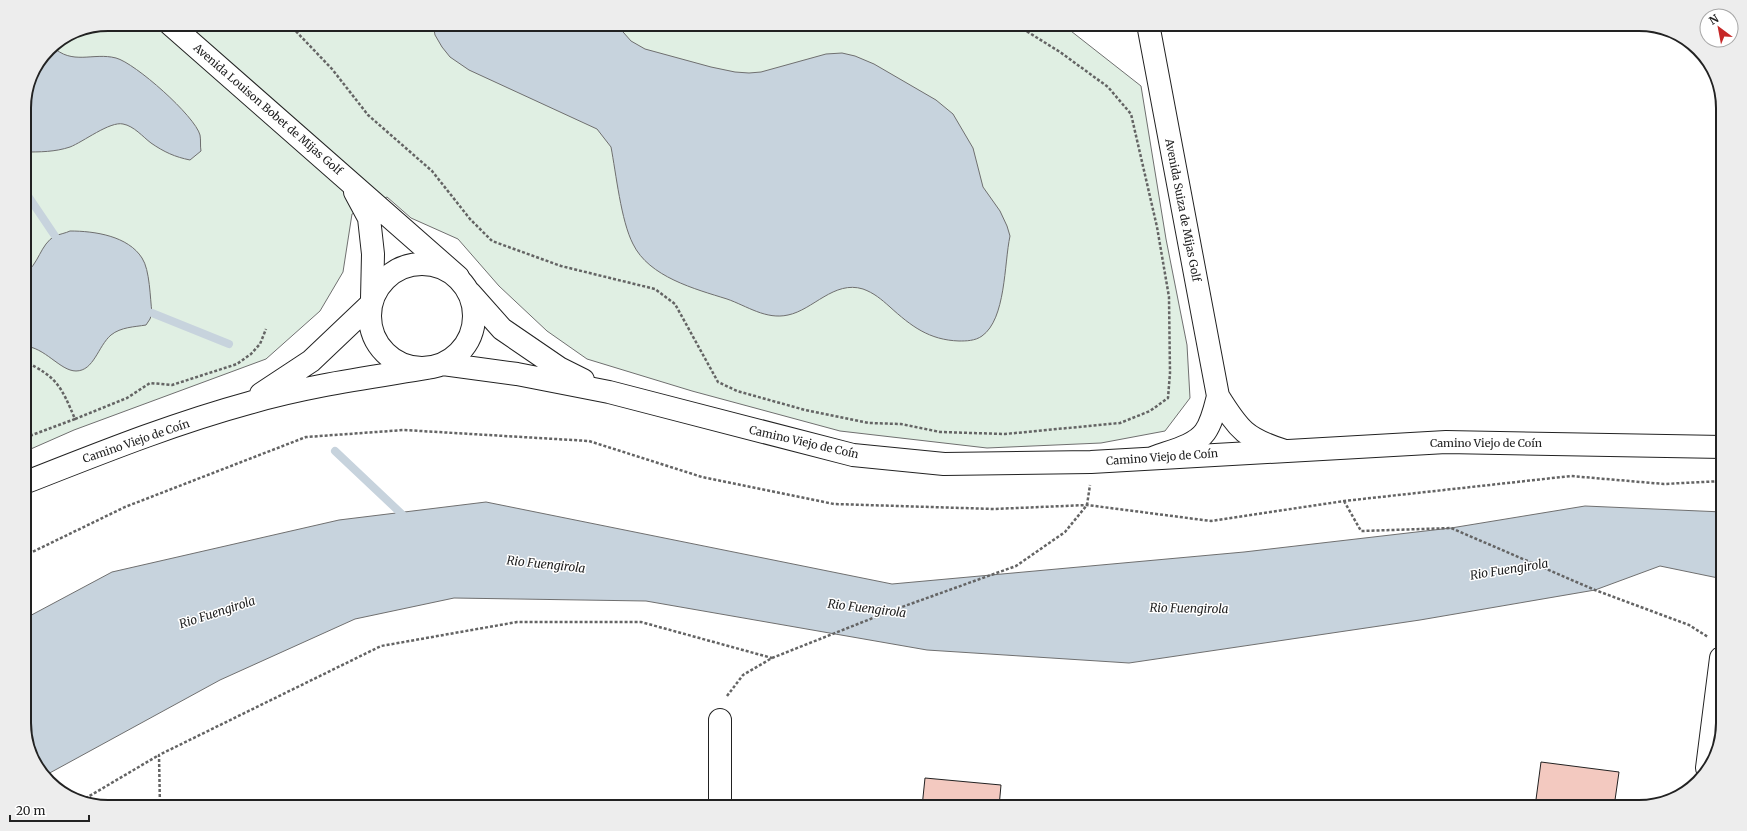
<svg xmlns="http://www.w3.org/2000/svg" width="1747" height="831" viewBox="0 0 1747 831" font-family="Merriweather,serif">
  <rect width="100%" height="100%" fill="#fff"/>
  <path fill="#e0efe3" stroke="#6f6f6f" d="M108,24H1062L1141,86L1166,239L1187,345L1190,398L1165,431L1101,443L987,448L840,431L692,391L587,359L547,331L499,286L458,239L411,218L387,197L352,214L343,272L320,311L266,359L74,430L24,452V103L30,76L49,48L76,30Z"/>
  <path fill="#c7d3dd" stroke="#6f6f6f" d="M433,24H616L631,41L645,49L711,67L735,72L749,73L761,72L826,54L842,53L855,56L874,64L936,100L953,114L973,148L983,187L1000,211L1007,226L1010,236C1004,264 1006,319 982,336C975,341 966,341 959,341C929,340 911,326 890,307C881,299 874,293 863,289C834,280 813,310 788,315C766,320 747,306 727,299C695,289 649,277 633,244C621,221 616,173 611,147L597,129L469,70L450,57L442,47L435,35Z
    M52,46C72,66 93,52 116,58C135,63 195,116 200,135C201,140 200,146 201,151L190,160C175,157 164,152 151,143C143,137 134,126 123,124C110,121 83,142 70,147C55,152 40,152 24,152V103L30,76L49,48Z
    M70,231C95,231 128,236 142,258C150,270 150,298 152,313L150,319L146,325C134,327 121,327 111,335C98,346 94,371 76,371C60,371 45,347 24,346V274C39,265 40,244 55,236C60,234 66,233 70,231Z
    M486,502L892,584L1244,552L1451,528L1585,506L1723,512V579L1660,566L1595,590L1420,620L1129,663L927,650L646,601L454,598L355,619L220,680L46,775L45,776L38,770L24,729V619L112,572L339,520Z"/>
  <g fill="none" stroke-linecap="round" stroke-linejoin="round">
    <path stroke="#c7d3dd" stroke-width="8" d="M24,190L55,236
      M152,313L229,344
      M335,451L407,519"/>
  </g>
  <path fill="#f3c9c0" stroke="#222" d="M1541,762L1619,772L1614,807H1535Z
    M925,778L1001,785L999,807H922Z"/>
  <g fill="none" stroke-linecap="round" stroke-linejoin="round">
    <defs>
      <path id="street" d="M170,24L458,277
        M1148,24L1218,396C1239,430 1246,439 1285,451
        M355,192L369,218L373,254L372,299
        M1155,457C1171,451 1195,446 1205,432C1212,422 1215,408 1218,396
        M720,720V807
        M1707,768L1721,658"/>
      <path id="secondary" d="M370 316a52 52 0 1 1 104 0a52 52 0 1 1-104 0Z
        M470,293L502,329L559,368L583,380
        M443,364L517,374L609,392L853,455L944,464L1091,462L1446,442L1723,447
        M261,394L311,361L371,304
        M24,483C98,454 172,424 249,403C307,386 367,378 427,368"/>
    </defs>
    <use href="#street" stroke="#222" stroke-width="24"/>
    <use href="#secondary" stroke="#222" stroke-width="24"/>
    <path stroke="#646464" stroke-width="2.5" stroke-dasharray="3 2" stroke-linecap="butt" d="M289,24L332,69L368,115L432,171L470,219L492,241L561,266L655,289L675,304L718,382L737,391L805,410L869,423L901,424L940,432L1005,434L1120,423L1150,411L1168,398L1170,373L1169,297L1157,227L1131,114L1108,87L1060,52L1015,24
      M24,361C57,377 61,386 75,419L24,438
      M75,419L127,398L150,383L172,385L237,364L251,354L260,344L266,329
      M1344,501L1361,531L1451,528L1595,590L1689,625L1708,637
      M24,556L125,507L306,437L404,430L589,441L702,477L834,504L994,509L1087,505L1211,521L1344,501L1571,476L1664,484L1723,481
      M727,696L743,675L772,658L888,612L1016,566L1065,532L1087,505L1090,485
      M81,801L159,755
      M160,807L159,755L381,646L517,622H641L772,658"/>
    <use href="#street" stroke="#fff" stroke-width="22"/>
    <use href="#secondary" stroke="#fff" stroke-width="22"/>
  </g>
  <g text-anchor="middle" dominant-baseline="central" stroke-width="3" stroke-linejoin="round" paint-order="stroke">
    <g font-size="11" fill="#222" stroke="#fff">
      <text transform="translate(268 109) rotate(41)">Avenida Louison Bobet de Mijas Golf</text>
      <text transform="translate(1183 210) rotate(79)">Avenida Suiza de Mijas Golf</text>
      <text transform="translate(136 441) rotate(-19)">Camino Viejo de Coín</text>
      <text transform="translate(804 442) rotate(13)">Camino Viejo de Coín</text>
      <text x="1486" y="443">Camino Viejo de Coín</text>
      <text transform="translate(1162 457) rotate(-4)">Camino Viejo de Coín</text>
    </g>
    <g font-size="12" font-style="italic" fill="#222" stroke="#fff">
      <text transform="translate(546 564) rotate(6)">Rio Fuengirola</text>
      <text transform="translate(1509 569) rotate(-9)">Rio Fuengirola</text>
      <text transform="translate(867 608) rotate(7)">Rio Fuengirola</text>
      <text transform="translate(1189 608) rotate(1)">Rio Fuengirola</text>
      <text transform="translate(217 612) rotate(-18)">Rio Fuengirola</text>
    </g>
  </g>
  <path d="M0 0H1747V831H0ZM108 31H1639A77 77 0 0 1 1716 108V723A77 77 0 0 1 1639 800H108A77 77 0 0 1 31 723V108A77 77 0 0 1 108 31Z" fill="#ededed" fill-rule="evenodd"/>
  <path fill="none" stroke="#222" stroke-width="2" d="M108 31H1639A77 77 0 0 1 1716 108V723A77 77 0 0 1 1639 800H108A77 77 0 0 1 31 723V108A77 77 0 0 1 108 31Z"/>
  <g transform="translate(1719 28) rotate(328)"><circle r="19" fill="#ffffff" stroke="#a7a7a7"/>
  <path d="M0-3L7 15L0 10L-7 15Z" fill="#c62828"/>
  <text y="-6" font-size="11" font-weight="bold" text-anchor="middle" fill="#222222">N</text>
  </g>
  <path d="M10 815v6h79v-6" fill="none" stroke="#222222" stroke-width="2"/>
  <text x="16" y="815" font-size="12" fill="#222222" stroke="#ffffff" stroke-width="3" paint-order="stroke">20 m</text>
</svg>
